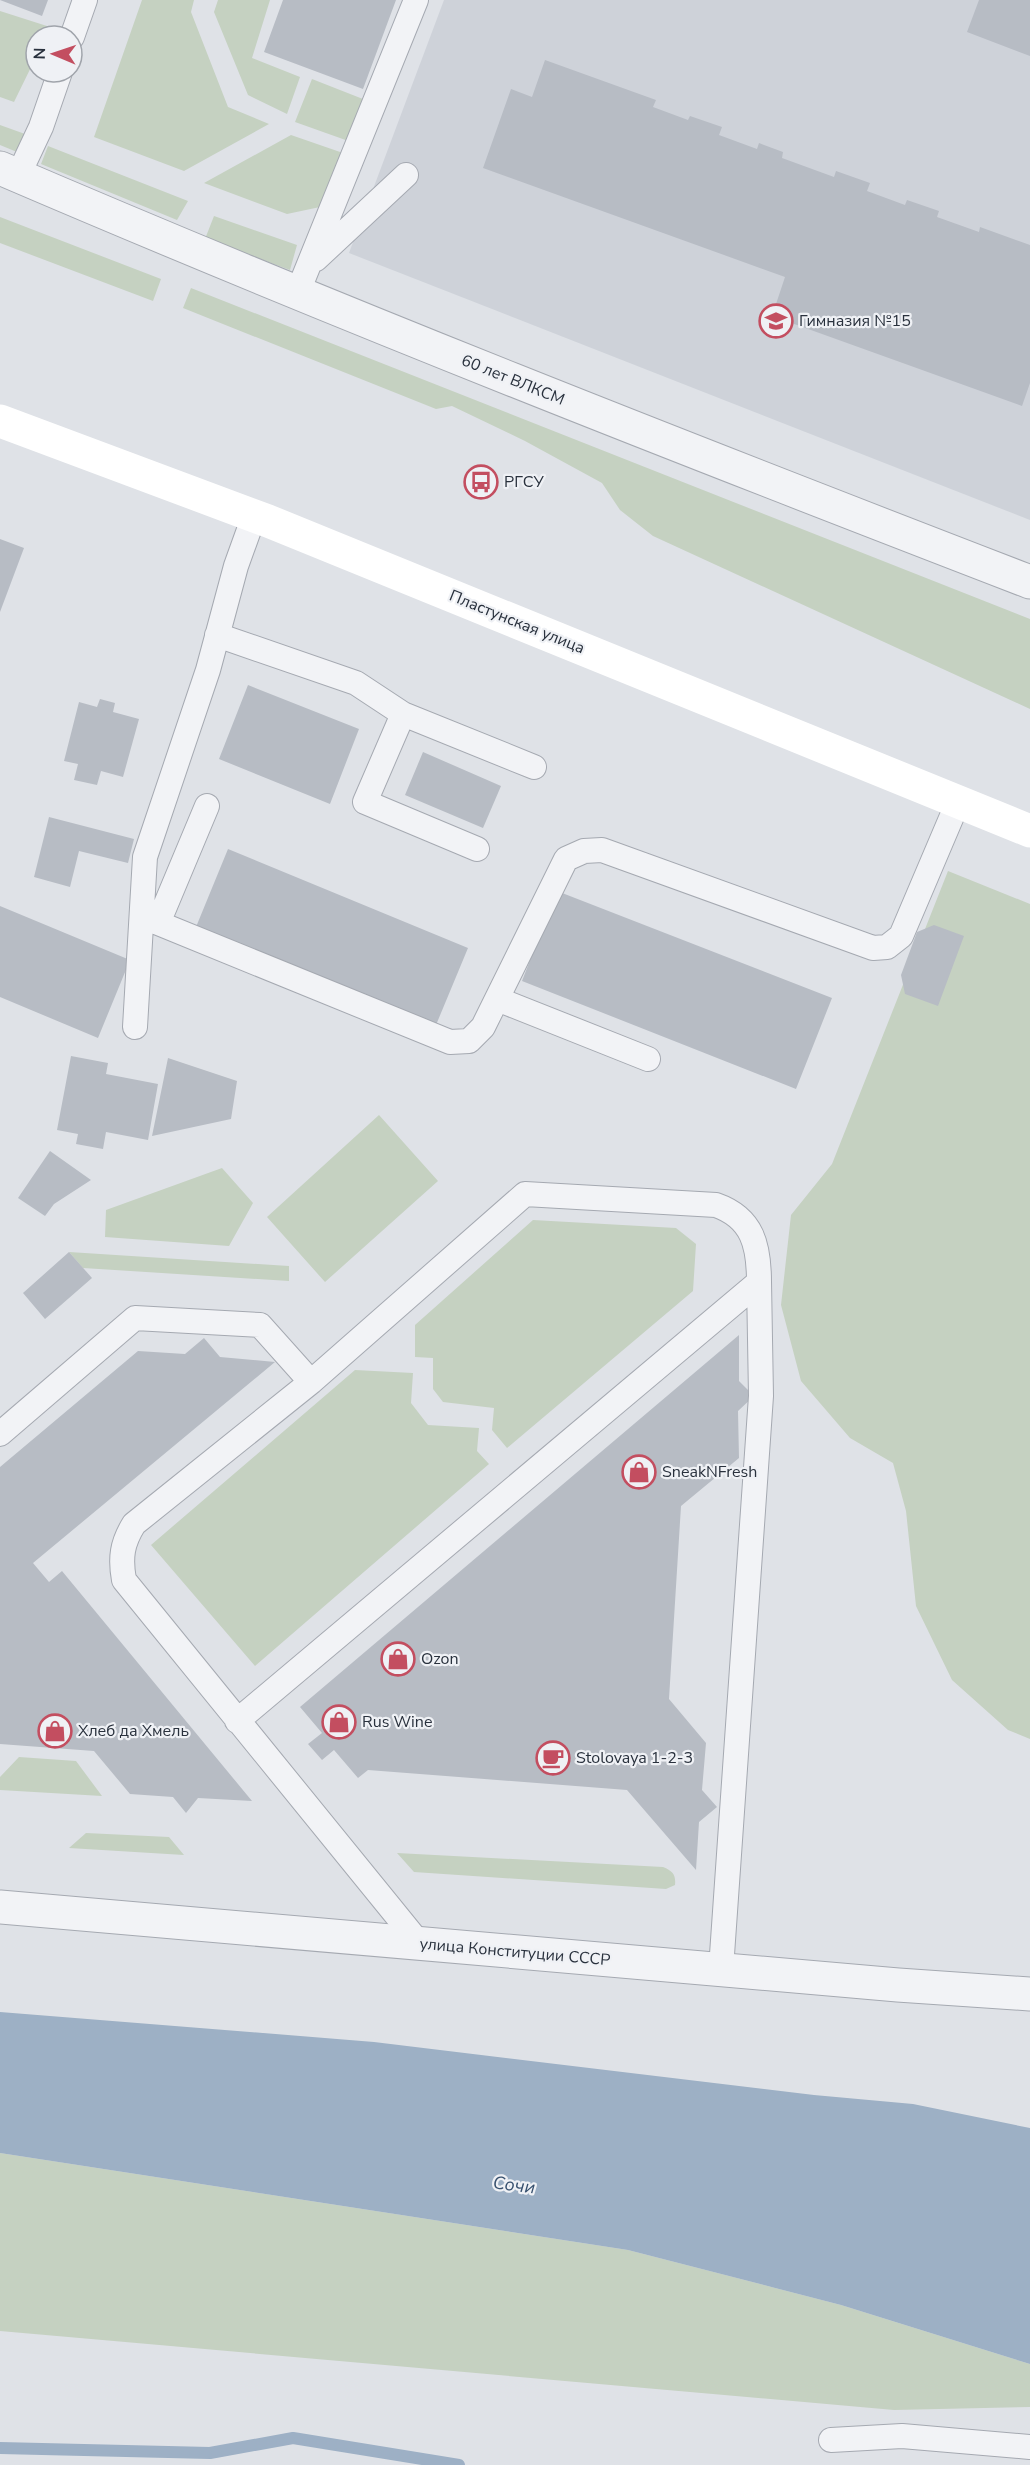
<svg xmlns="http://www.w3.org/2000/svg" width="1030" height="2465" viewBox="0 0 1030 2465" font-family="'Nunito Sans',sans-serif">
  <rect width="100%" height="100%" fill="#dfe2e7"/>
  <path fill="#ced2d9" d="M444,0H1030V520L349,253Z"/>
  <path fill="#c5d1c1" d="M142,0H194L191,12L228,107L269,124L184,171L94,137Z
    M218,0H270L252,58L300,77L287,114L248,95L214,12Z
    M0,11L50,27L46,36H36V57L14,102L0,97Z
    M312,79L368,101L354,143L295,122Z
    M0,125L25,134L17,152L0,145Z
    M291,135L343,153L320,207L287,214L204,183Z
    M48,146L188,201L177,220L41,164Z
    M214,216L297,245L290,270L205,239Z
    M0,217L161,279L153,301L0,243Z
    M191,288L1030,619V709L653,536L620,510L602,483L525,441L452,406L436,409L183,308Z
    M948,871L1030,904V1739L1008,1730L952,1680L916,1606L906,1511L893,1463L850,1438L801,1381L781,1305L791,1215L832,1164Z
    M379,1115L438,1181L325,1282L267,1217Z
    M222,1168L253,1203L229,1246L105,1237L106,1210Z
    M533,1220L676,1228L696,1244L693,1291L507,1448L492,1430L494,1408L443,1402L433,1389V1358L415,1357V1325Z
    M69,1252L289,1266V1281L83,1268Z
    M355,1370L413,1373L411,1403L428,1425L479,1428L477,1451L489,1464L255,1666L151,1545Z
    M19,1757L76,1761L102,1796L0,1790V1777Z
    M86,1833L169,1837L184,1855L69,1848Z
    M397,1853L663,1867C673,1871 676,1875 675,1885L666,1889L414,1872Z
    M0,2153L628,2250L841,2305L1030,2364V2407L894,2410L0,2331Z"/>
  <path fill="#9db0c5" d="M0,2012L374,2042L814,2095L913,2104L1030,2128V2364L841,2305L628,2250L0,2153Z"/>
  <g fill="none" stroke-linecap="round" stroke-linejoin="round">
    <path stroke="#9db0c5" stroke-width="12" d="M0,2448L210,2453L293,2438L459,2465"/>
  </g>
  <path fill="#b7bcc4" d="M0,0H48L42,16Z
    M283,0H396L363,89L264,52Z
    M979,0H1030V56L967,32Z
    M545,60L656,100L653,107L688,120L690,116L722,127L719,135L757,149L759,143L783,152L782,158L834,177L836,171L870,183L867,191L905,205L907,200L939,211L937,217L979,232L980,227L1030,245V383L1022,406L772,316L785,277L483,168L511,89L532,97Z
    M0,539L24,548L0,612Z
    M248,685L359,729L330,804L219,759Z
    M100,699L115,703L113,712L139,719L123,777L101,771L97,785L74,780L78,764L64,761L79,702L97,707Z
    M423,752L501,786L483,828L405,795Z
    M49,817L134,839L128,863L79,851L70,887L34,877Z
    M228,849L468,948L436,1025L196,927Z
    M557,891L832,998L796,1089L522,981Z
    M0,906L130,960L98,1038L0,997Z
    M934,925L964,936L938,1006L905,994L901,975L917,932Z
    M71,1056L108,1063L106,1074L158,1084L148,1140L106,1132L103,1149L76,1144L78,1134L57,1130Z
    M168,1058L237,1081L231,1119L152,1136Z
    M50,1151L91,1180L54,1204L45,1216L18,1198Z
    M69,1252L92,1278L45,1319L23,1293Z
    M739,1335V1381L754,1396L738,1411L739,1458L681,1506L669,1699L706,1743L702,1790L717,1807L699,1822L696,1870L627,1790L368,1770L358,1778L334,1750L322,1760L308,1744L322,1733L300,1707Z
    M204,1338L220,1357L275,1362L33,1563L49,1582L62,1571L252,1801L198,1798L186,1813L173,1797L130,1794L94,1751L0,1744V1467L138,1351L185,1354Z"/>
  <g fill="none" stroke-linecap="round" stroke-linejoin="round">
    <defs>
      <path id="lane" d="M72,37L85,0
        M18,176L41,127L60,72
        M316,259L406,175
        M297,294L416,0
        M217,635L356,683L403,714L534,767
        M403,714L365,802L477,849
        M207,806L158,923L450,1042L469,1041L483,1027L566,859L584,851L602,850L873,948L887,947L901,936L958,802
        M497,999L648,1059
        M135,1027L145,857L208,670L236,566L254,516
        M0,1434L135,1318L260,1325L311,1382L134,1524C122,1543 120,1558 124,1580L419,1943
        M237,1721L759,1282C759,1246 753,1218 716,1205L525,1194L311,1382
        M721,1969L761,1396L759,1282
        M831,2440L902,2436L1030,2447"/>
      <path id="street" d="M0,168C340,314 685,449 1030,582
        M0,1907L898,1985L1030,1994"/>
    </defs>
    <use href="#lane" stroke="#a5a9b1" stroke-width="26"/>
    <use href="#street" stroke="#a5a9b1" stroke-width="35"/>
    <use href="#lane" stroke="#f2f3f6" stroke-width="24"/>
    <use href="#street" stroke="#f2f3f6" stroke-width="33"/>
    <path stroke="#fff" stroke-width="33" d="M0,421L268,521L1030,831"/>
  </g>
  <defs>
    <symbol id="school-ring" viewBox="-11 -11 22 22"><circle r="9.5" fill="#eff1f5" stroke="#c34e60" stroke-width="1.5"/><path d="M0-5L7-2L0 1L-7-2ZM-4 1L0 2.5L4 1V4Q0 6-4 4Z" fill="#c34e60"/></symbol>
    <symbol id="bus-ring" viewBox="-11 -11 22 22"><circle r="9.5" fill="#eff1f5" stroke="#c34e60" stroke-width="1.5"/><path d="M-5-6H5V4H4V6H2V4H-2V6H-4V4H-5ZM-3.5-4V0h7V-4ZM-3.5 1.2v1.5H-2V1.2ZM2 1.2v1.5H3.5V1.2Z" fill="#c34e60"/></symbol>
    <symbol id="shop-ring" viewBox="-11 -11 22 22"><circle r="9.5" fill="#eff1f5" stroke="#c34e60" stroke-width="1.5"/><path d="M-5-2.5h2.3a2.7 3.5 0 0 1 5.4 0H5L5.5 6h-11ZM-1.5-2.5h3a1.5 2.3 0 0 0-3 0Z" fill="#c34e60"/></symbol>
    <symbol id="cafe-ring" viewBox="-11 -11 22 22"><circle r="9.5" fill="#eff1f5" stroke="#c34e60" stroke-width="1.5"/><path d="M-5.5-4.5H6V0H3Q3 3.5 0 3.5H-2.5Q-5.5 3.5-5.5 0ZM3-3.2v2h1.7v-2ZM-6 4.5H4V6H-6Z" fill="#c34e60"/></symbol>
  </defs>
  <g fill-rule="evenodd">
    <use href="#school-ring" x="757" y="302" width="38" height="38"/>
    <use href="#bus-ring" x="462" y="463" width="38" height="38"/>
    <use href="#shop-ring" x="620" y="1453" width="38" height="38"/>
    <use href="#shop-ring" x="379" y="1640" width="38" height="38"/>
    <use href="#shop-ring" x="320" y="1703" width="38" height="38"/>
    <use href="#shop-ring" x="36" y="1712" width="38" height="38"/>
    <use href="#cafe-ring" x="534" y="1739" width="38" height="38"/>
  </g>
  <g text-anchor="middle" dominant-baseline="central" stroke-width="4.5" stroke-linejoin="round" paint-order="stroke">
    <g font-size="16" fill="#29313d" stroke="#eff1f5" text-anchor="start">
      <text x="799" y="321">Гимназия №15</text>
      <text x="504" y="482">РГСУ</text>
      <text x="662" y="1472">SneakNFresh</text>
      <text x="421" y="1659">Ozon</text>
      <text x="362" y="1722">Rus Wine</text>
      <text x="78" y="1731">Хлеб да Хмель</text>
      <text x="576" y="1758">Stolovaya 1-2-3</text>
    </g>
    <g font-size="16" fill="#29313d" stroke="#eff1f5">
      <text transform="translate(513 380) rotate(22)">60 лет ВЛКСМ</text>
      <text transform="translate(517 622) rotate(22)">Пластунская улица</text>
      <text transform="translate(515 1952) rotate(5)">улица Конституции СССР</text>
    </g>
    <g font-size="18" font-style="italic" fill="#37506e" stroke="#eff1f5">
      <text transform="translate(514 2185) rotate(7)">Сочи</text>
    </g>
  </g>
  <g transform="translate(54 54) rotate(272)"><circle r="28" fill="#eff1f5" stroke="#a0a4ab" stroke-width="1.5"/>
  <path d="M0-4.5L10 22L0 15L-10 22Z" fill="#c34e60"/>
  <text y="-9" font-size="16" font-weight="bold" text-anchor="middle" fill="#29313d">N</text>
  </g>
</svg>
